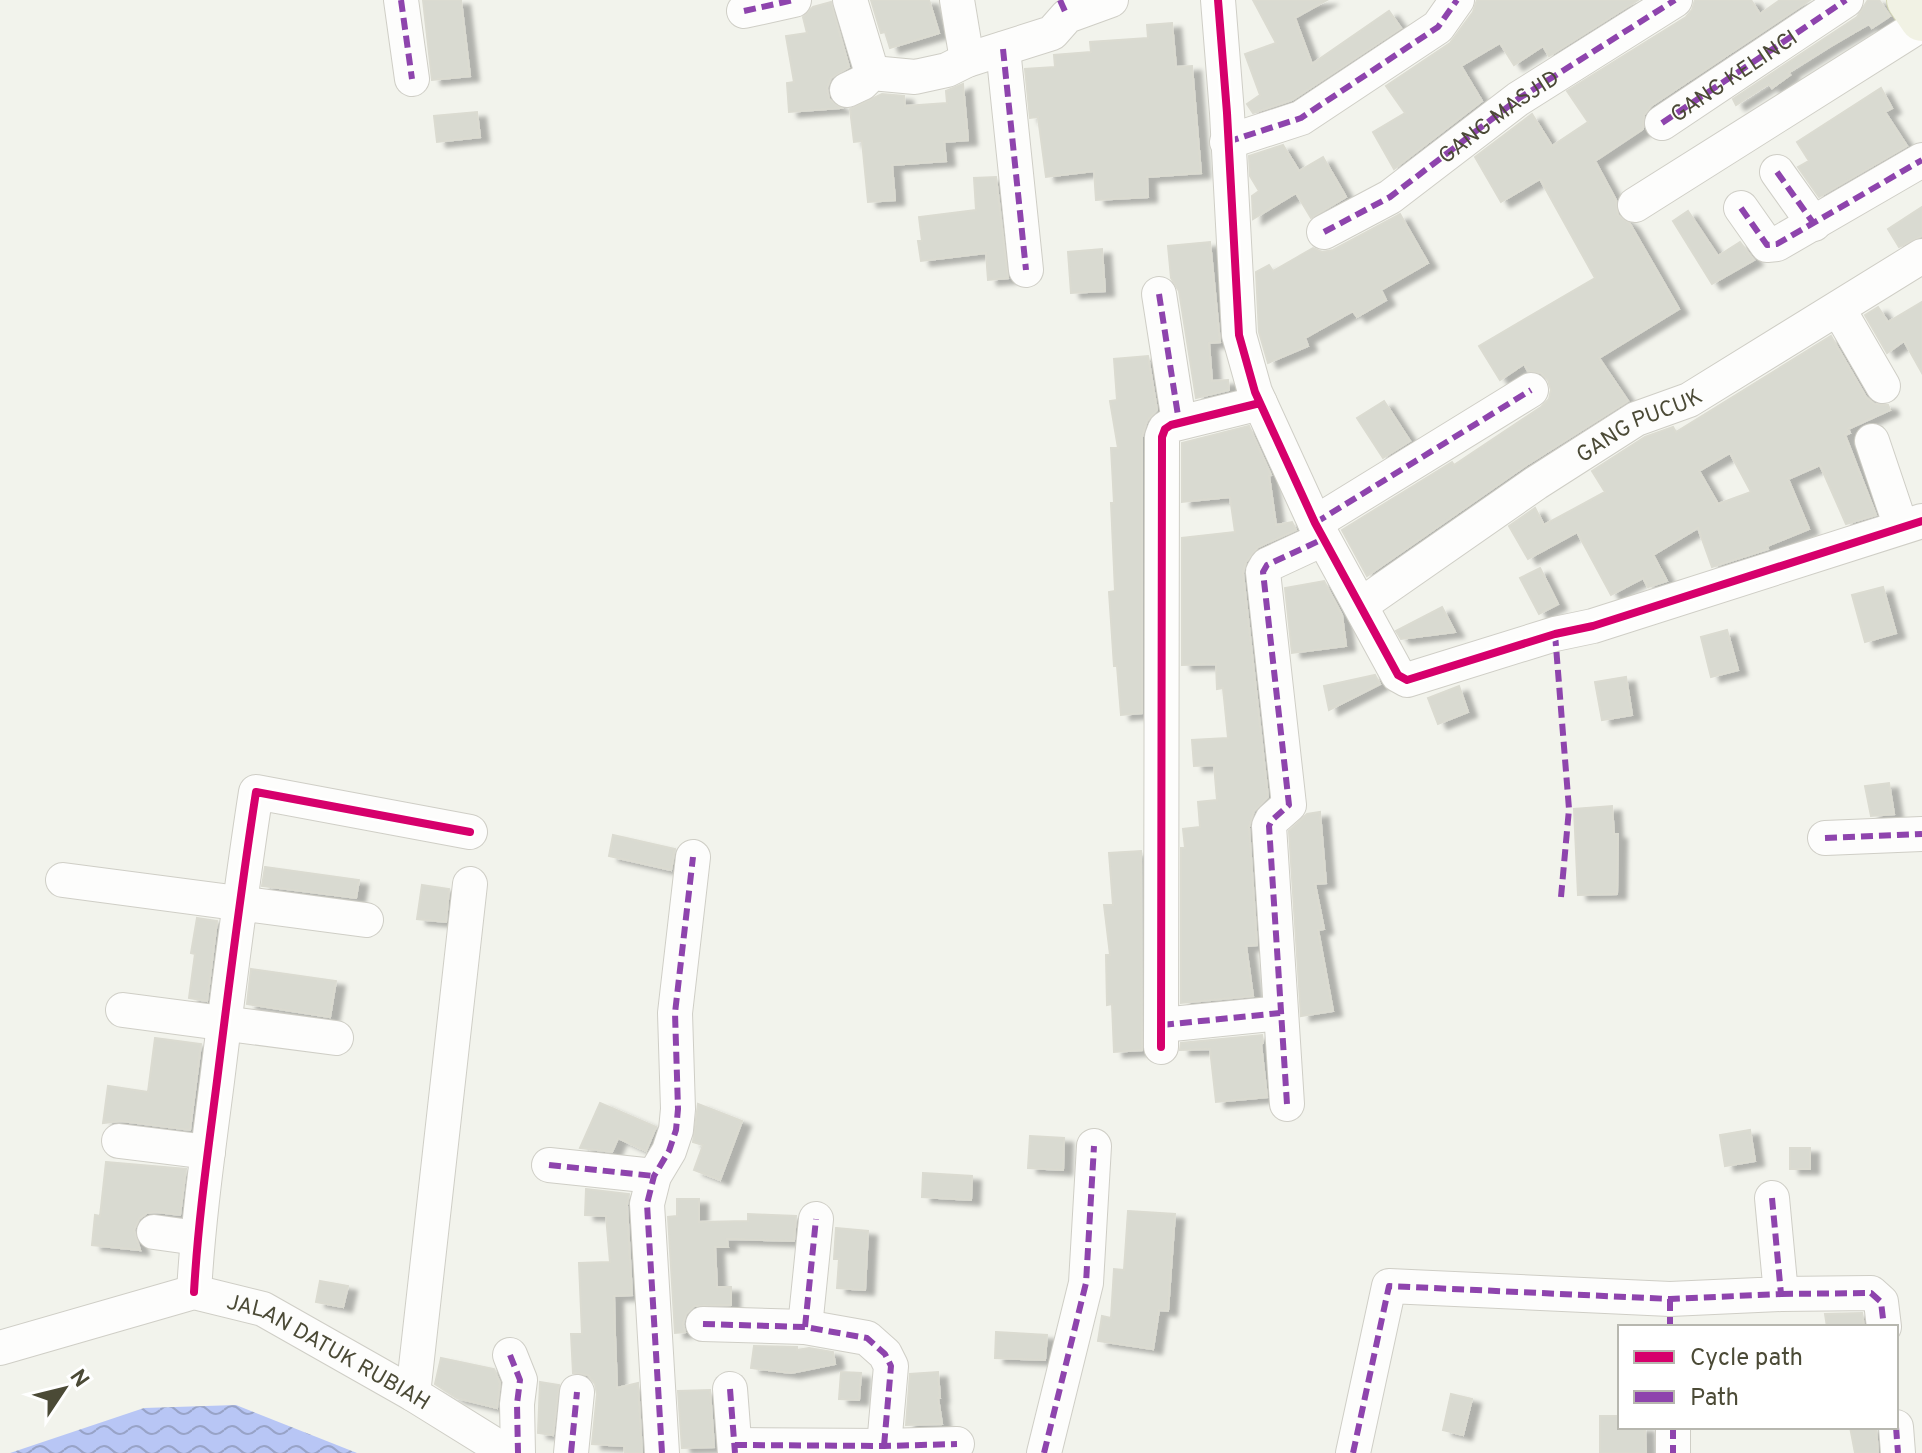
<svg xmlns="http://www.w3.org/2000/svg" width="1922" height="1453" font-family="Overpass,sans-serif">
<style>
.water{fill:url(#water-waves)}
.building{fill:#d9dad1;stroke:#dbdbd1;stroke-width:2;fill-rule:evenodd;filter:url(#shadow)}
.lines{fill:none;stroke-linecap:round;stroke-linejoin:round}
.minor-casing{stroke:#cfcec6;stroke-width:36}
.major-casing{stroke:#d5d8b7;stroke-width:46}
.minor{stroke:#fdfdfc;stroke-width:34}
.major{stroke:#f1f2e4;stroke-width:44}
.quiet{stroke:#8e44ad;stroke-width:6;stroke-dasharray:12 6;stroke-linecap:butt}
.cycleway-casing{stroke:#fff;stroke-width:13}
.cycleway{stroke:#d6006c;stroke-width:8}
.labels{text-anchor:middle;stroke-width:6;stroke-linejoin:round;paint-order:stroke}
.street-label{font-size:22px;fill:#4b4a36;stroke:#fff}
</style>
<defs>
<pattern id="water-waves" width="16" height="10" patternUnits="userSpaceOnUse" patternTransform="scale(2)"><rect width="16" height="10" fill="#b8c6f5"/><path d="M0 5q4-4 8 0t8 0" fill="none" stroke="#98a3c7"/></pattern>
<filter id="shadow"><feDropShadow dx="9" dy="5" stdDeviation="2" flood-color="#0004"/></filter>
</defs>
<rect width="100%" height="100%" fill="#f2f3ec"/>
<path class="water" d="M236 1405 357 1453H10L144 1408Z"/>
<path class="building" d="M423 0H461L470 76 432 80Z
M871 0H929L939 33 890 48 885 32 881 33Z
M1253 0H1327L1295 18 1312 64 1389 11 1401 28 1292 100 1253 113 1247 104 1260 95 1245 54 1276 43Z
M1477 0H1638L1549 56 1543 46 1514 65 1500 43 1461 66 1482 101 1394 169 1373 132 1405 113 1386 86 1450 43 1473 12Z
M1695 0H1751L1760 14 1780 0H1810L1651 106 1644 115 1643 129 1595 161 1616 200 1618 215 1630 224 1679 309 1599 358 1628 401 1525 466 1367 576 1342 530 1452 462 1454 465 1541 407 1549 399 1551 390 1548 380 1541 373 1528 371 1524 364 1500 380 1479 346 1595 278 1540 179 1501 202 1475 157 1532 114 1552 146 1588 122 1567 91 1686 17 1692 10Z
M1868 0H1879L1890 16 1872 28 1869 24 1831 46 1788 73 1790 75 1772 88 1769 84 1736 105 1733 99 1857 17Z
M831 2 849 67 831 78 827 88 829 99 841 108 789 112 787 83 794 82 786 36 807 33 803 17 813 7Z
M1172 23 1176 67 1192 66 1201 173 1147 177 1148 197 1096 200 1094 171 1046 177 1038 117 1030 118 1025 69 1055 67 1054 55 1091 52 1090 42 1148 38 1147 25Z
M963 84 968 140 944 142 946 161 892 165 895 200 868 202 862 141 854 142 850 109 882 94 904 96 905 106 947 103 946 91Z
M1881 88 1892 108 1885 112 1907 146 1819 197 1798 167 1809 161 1797 142Z
M477 112 480 137 437 142 434 116Z
M1283 145 1299 171 1323 157 1346 197 1311 218 1296 193 1253 219 1252 196 1259 191 1250 176 1249 156Z
M996 177 1008 278 988 280 986 253 921 261 918 241H922L919 217 976 210 974 178Z
M1922 207V236L1899 247 1888 229Z
M1688 211 1718 256 1740 242 1754 260 1712 284 1673 221Z
M1400 214 1428 263 1381 290 1386 300 1357 317 1353 311 1305 338 1308 346 1268 363 1259 332 1256 272 1269 265 1273 271 1313 248 1322 252 1333 250Z
M1210 242 1220 342 1209 343 1212 381 1228 380 1229 390 1196 398 1179 291 1171 278 1168 246Z
M1102 249 1105 291 1071 293 1068 252Z
M1922 302V373L1904 341 1887 353 1865 315 1878 307 1888 322Z
M1831 336 1866 397 1874 404 1888 405 1890 410 1848 429 1850 433 1845 435 1876 515 1846 524 1820 465 1788 479 1809 529 1767 546 1768 549 1712 567 1698 528 1653 555 1667 581 1648 587 1643 578 1611 595 1577 532 1528 559 1509 526 1535 508 1544 525 1605 492 1592 471 1645 437 1673 427 1676 432ZM1730 453 1751 492 1718 504 1699 471Z
M1148 356 1157 410 1147 421 1142 437V713L1121 715 1117 666H1114L1109 592 1115 591 1111 503H1114L1111 448H1118L1110 401 1117 400 1114 359Z
M1384 401 1410 441 1383 458 1357 418Z
M1249 426 1271 475 1269 476 1276 525 1292 522 1296 530 1258 547 1246 562 1243 573 1268 797 1254 811 1249 827 1257 945 1246 946 1253 996 1181 1003V848H1185L1183 829 1200 827 1198 802 1217 800 1214 765 1194 766 1192 740 1228 738 1223 688 1217 689 1216 664 1182 665V538L1235 532 1230 497 1182 502V443Z
M1540 568 1558 604 1539 614 1520 578Z
M1324 581 1342 615 1346 646 1292 653 1285 588Z
M1883 587 1896 633 1865 642 1852 595Z
M1442 607 1455 632 1401 639 1396 631Z
M1727 630 1738 670 1711 677 1701 637Z
M1375 675 1380 684 1329 710 1324 686Z
M1626 677 1632 715 1602 720 1595 682Z
M1459 686 1468 712 1438 724 1428 698Z
M1889 783 1894 814 1871 816 1865 786Z
M1612 806 1614 834H1618L1617 894 1578 895 1574 809Z
M1320 812 1326 883 1315 884 1324 929 1318 930 1333 1011 1301 1016 1289 831 1307 814Z
M613 835 675 849 671 870 609 856Z
M1141 851 1142 1050 1114 1052 1112 1004 1107 1005 1106 955H1110L1104 905H1113L1109 853Z
M265 867 359 880 356 898 262 886Z
M422 885 449 889 446 922 417 919Z
M197 918 217 921 207 1001 189 998 195 954 191 953Z
M251 969 336 981 330 1017 247 1004Z
M1262 1035 1263 1043 1261 1044 1267 1097 1216 1102 1210 1049 1180 1050 1181 1043Z
M155 1038 201 1044 190 1130 121 1121 103 1123 108 1086 148 1092Z
M600 1103 656 1127 646 1151 618 1138 612 1152 580 1148Z
M698 1104 742 1121 720 1180 694 1170 703 1145 693 1142Z
M1750 1130 1755 1161 1725 1166 1720 1135Z
M1030 1136 1064 1138 1063 1170 1028 1168Z
M1790 1148H1810V1169H1790Z
M106 1162 186 1169 180 1215 156 1212 147 1213 139 1219 134 1230 140 1250 92 1245 95 1215 100 1216Z
M923 1173 972 1176 971 1200 922 1197Z
M586 1189 629 1194 627 1205 632 1295 614 1296 615 1336 617 1388 638 1383 642 1453H625L624 1446 592 1444 597 1394 595 1384 588 1375 573 1373 571 1334H582L579 1263 610 1262 606 1216 585 1215Z
M677 1199H699V1222L748 1221V1214L796 1216 794 1241 727 1239 728 1247H715L717 1287H731V1305L694 1306 686 1314 683 1324 685 1332 675 1333 668 1217 677 1216Z
M1128 1211 1175 1214 1168 1311 1159 1310 1153 1349 1098 1341 1102 1316 1111 1318 1114 1269 1124 1270Z
M836 1228 868 1231 865 1290 837 1288 839 1259H834Z
M320 1281 348 1286 343 1307 316 1302Z
M1862 1313 1864 1327H1827L1825 1314Z
M996 1332 1047 1335 1045 1360 995 1358Z
M754 1346 797 1347V1350L809 1348 833 1352 835 1364 791 1373 751 1368Z
M441 1358 494 1369 500 1383 497 1408 457 1398 435 1384Z
M841 1372 861 1373 859 1400 839 1399Z
M938 1372 940 1398H938L942 1424 906 1425 910 1374Z
M540 1382 559 1385 553 1435 538 1433Z
M710 1390 714 1447 682 1448 678 1391Z
M1451 1394 1472 1399 1463 1435 1443 1430Z
M1600 1416H1620V1427H1645L1646 1453H1600Z
M1850 1427H1876L1878 1453H1855Z"/>
<g class="lines">
<defs>
<g id="minor">
<path d="M401 0 412 79"/>
<path d="M850 0 872 73"/>
<path d="M957 0 967 60"/>
<path d="M1218 0 1227 113 1239 335 1255 392 1315 523 1398 675 1407 680 1555 634 1593 626 1922 521"/>
<path d="M744 11 794 0"/>
<path d="M1003 49 1026 270"/>
<path d="M847 90 862 83 872 73 915 77 947 70 967 60 1052 33 1067 16 1111 0"/>
<path d="M1662 123 1846 0"/>
<path d="M1227 142 1301 118 1438 27 1457 0"/>
<path d="M1777 172 1814 224"/>
<path d="M1635 205 1922 24"/>
<path d="M1741 208 1767 245 1777 244 1922 160"/>
<path d="M1324 232 1390 197 1518 99 1675 0"/>
<path d="M1159 294 1179 422"/>
<path d="M1839 310 1883 386"/>
<path d="M1872 441 1901 527"/>
<path d="M1315 523 1531 390"/>
<path id="s1" d="M1361 605 1536 483 1636 419 1689 400 1922 256"/>
<path d="M1825 838 1922 834"/>
<path d="M63 880 366 920"/>
<path d="M123 1010 336 1038"/>
<path d="M1162 1025 1280 1013"/>
<path d="M1161 1047 1162 437 1165 429 1171 425 1260 403"/>
<path d="M1287 1104 1269 826 1272 820 1289 805 1263 572 1267 565 1323 539"/>
<path d="M119 1141 208 1152"/>
<path d="M549 1165 654 1176"/>
<path d="M154 1232 197 1238"/>
<path d="M194 1292C198 1221 208 1151 217 1081 229 984 241 888 256 792L470 832"/>
<path d="M1781 1294 1871 1293 1881 1302 1884 1327"/>
<path d="M703 1324 805 1327 867 1338 885 1354 891 1366 884 1446"/>
<path d="M805 1327 816 1219"/>
<path id="s2" d="M0 1348 194 1292 263 1309 413 1394 508 1453"/>
<path d="M510 1355 520 1380 517 1404 518 1453"/>
<path d="M730 1389 735 1453"/>
<path d="M413 1394 470 884"/>
<path d="M1673 1427V1453"/>
<path d="M1896 1427 1898 1453"/>
<path d="M735 1445 884 1446 957 1444"/>
<path d="M571 1453 577 1392"/>
<path d="M662 1453 647 1204 654 1176 669 1151 676 1130 678 1109 675 1013 693 857"/>
<path d="M1044 1453 1086 1283 1094 1146"/>
<path d="M1353 1453 1389 1286 1670 1299 1781 1294 1772 1198"/>
</g>
<path id="major" d="M1909 0 1922 19"/>
</defs>
<use href="#minor" class="minor-casing"/>
<use href="#major" class="major-casing"/>
<use href="#minor" class="minor"/>
<use href="#major" class="major"/>
<g class="quiet">
<path d="M401 0 412 79"/>
<path d="M1060 0 1067 16"/>
<path d="M744 11 794 0"/>
<path d="M1003 49 1026 270"/>
<path id="s3" d="M1662 123 1846 0"/>
<path d="M1227 142 1301 118 1438 27 1457 0"/>
<path d="M1777 172 1814 224"/>
<path d="M1741 208 1767 245 1777 244 1922 160"/>
<path id="s4" d="M1324 232 1390 197 1518 99 1675 0"/>
<path d="M1159 294 1179 422"/>
<path d="M1315 523 1531 390"/>
<path d="M1555 634 1569 809 1561 897"/>
<path d="M1825 838 1922 834"/>
<path d="M1162 1025 1280 1013"/>
<path d="M1287 1104 1269 826 1272 820 1289 805 1263 572 1267 565 1323 539"/>
<path d="M549 1165 654 1176"/>
<path d="M1781 1294 1871 1293 1881 1302 1884 1327"/>
<path d="M1670 1299V1327"/>
<path d="M703 1324 805 1327 867 1338 885 1354 891 1366 884 1446"/>
<path d="M805 1327 816 1219"/>
<path d="M510 1355 520 1380 517 1404 518 1453"/>
<path d="M730 1389 735 1453"/>
<path d="M1673 1427V1453"/>
<path d="M1896 1427 1898 1453"/>
<path d="M735 1445 884 1446 957 1444"/>
<path d="M571 1453 577 1392"/>
<path d="M662 1453 647 1204 654 1176 669 1151 676 1130 678 1109 675 1013 693 857"/>
<path d="M1044 1453 1086 1283 1094 1146"/>
<path d="M1353 1453 1389 1286 1670 1299 1781 1294 1772 1198"/>
</g>
<defs>
<path id="cycleway" d="M1218 0 1227 113 1239 335 1255 392 1315 523 1398 675 1407 680 1555 634 1593 626 1922 521
M1161 1047 1162 437 1165 429 1171 425 1260 403
M194 1292C198 1221 208 1151 217 1081 229 984 241 888 256 792L470 832"/>
</defs>
<use href="#cycleway" class="cycleway-casing"/>
<use href="#cycleway" class="cycleway"/>
</g>
<g class="labels">
<g class="street-label">
<text dy="8" stroke="none"><textPath href="#s3" startOffset="86">GANG KELINCI</textPath></text>
<text dy="8" stroke="none"><textPath href="#s4" startOffset="210">GANG MASJID</textPath></text>
<text dy="8" stroke="none"><textPath href="#s1" startOffset="332">GANG PUCUK</textPath></text>
<text dy="8" stroke="none"><textPath href="#s2" startOffset="350">JALAN DATUK RUBIAH</textPath></text>
</g>
</g>
<rect x="1618" y="1325" width="280" height="104" fill="#ffffff" stroke="#b7b7af" stroke-width="2"/>
<rect x="1634" y="1351" width="40" height="12" fill="#d6006c" stroke="#b7b7af" stroke-width="2"/>
<text x="1690" y="1365" font-size="24" fill="#4b4a36">Cycle path</text>
<rect x="1634" y="1391" width="40" height="12" fill="#8e44ad" stroke="#b7b7af" stroke-width="2"/>
<text x="1690" y="1405" font-size="24" fill="#4b4a36">Path</text>
<g transform="translate(64 1389) rotate(55)" stroke="#ffffff" stroke-width="6" paint-order="stroke">
<path d="M0-6L14 30L0 20L-14 30Z" fill="#4b4a36"/>
<text y="-12" font-size="22" font-weight="bold" text-anchor="middle" fill="#4b4a36">N</text>
</g>
</svg>
